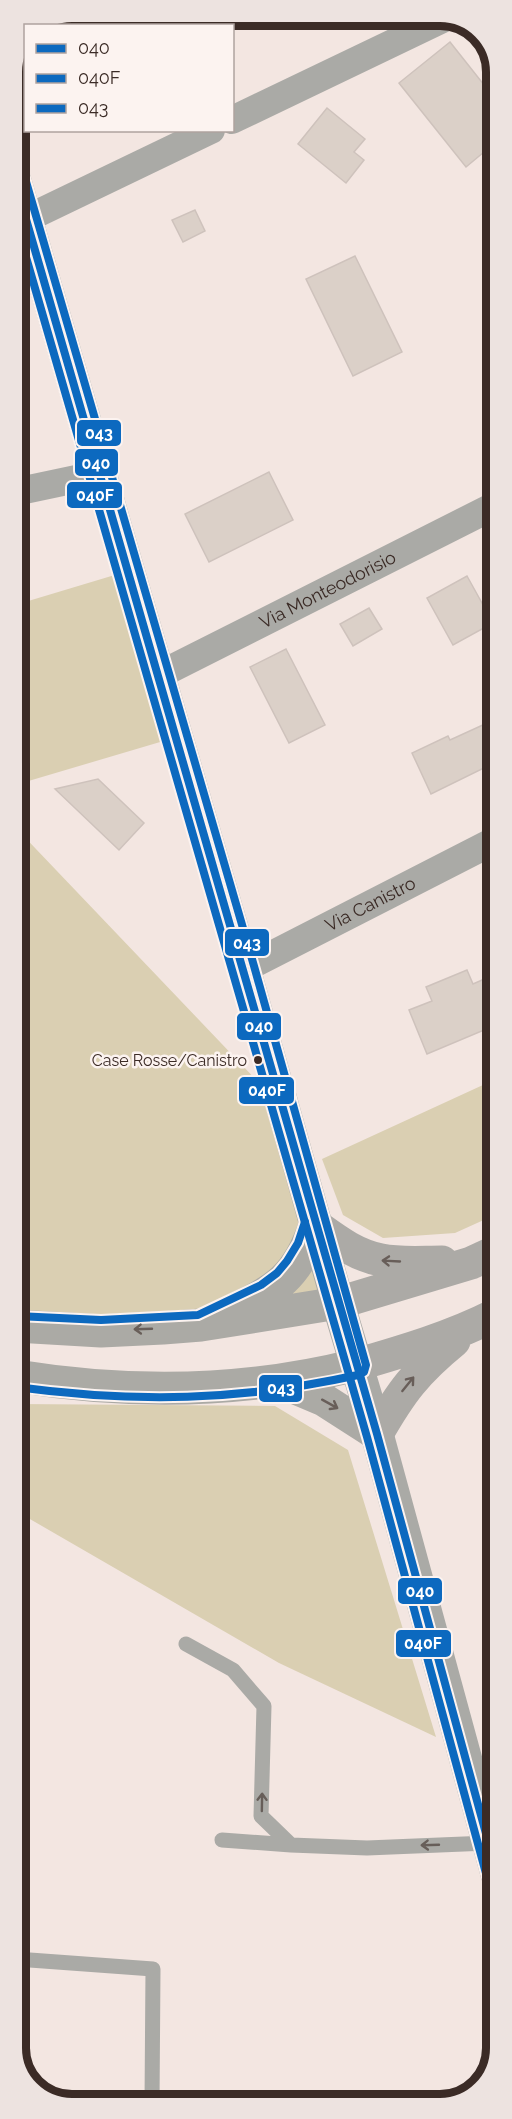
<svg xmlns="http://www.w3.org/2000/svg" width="512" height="2119" font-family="Raleway,sans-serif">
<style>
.green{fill:#dacfb2}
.building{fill:#dbd0c8;stroke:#cec2bc;stroke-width:1.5}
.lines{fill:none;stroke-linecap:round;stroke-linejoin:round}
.service{stroke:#aaaaa6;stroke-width:15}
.minor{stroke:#aaaaa6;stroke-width:28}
.tertiary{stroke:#aaaaa6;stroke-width:33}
.secondary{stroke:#abaaa5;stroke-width:33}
.trunk{stroke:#acaaa6;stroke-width:33}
.bus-1-casing{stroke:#fcf3f0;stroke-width:12}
.bus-2-casing{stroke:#fcf3f0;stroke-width:12}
.bus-3-casing{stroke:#fcf3f0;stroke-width:12}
.bus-1{stroke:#0c69bf;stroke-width:8}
.bus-2{stroke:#0c69bf;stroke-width:8}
.bus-3{stroke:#0c69bf;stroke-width:8}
.oneway{stroke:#685e59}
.oneway2{stroke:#675e59}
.bus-dot{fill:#3b2b26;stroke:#fcf3f0;stroke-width:2}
.labels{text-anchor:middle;stroke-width:5;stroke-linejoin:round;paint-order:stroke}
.bus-label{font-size:16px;fill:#3b2b26;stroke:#fcf3f0;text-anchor:end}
.street-label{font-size:18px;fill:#3b2b26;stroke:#fcf3f0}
.rim{fill:none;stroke:#3b2b26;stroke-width:8}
.line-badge{stroke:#fcf3f0;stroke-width:2}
.badge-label{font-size:16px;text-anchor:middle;font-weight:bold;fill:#fff}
</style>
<rect width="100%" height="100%" fill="#f3e6e1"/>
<path class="green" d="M128 571 177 737 15 785V605Z
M15 827 283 1108 338 1303 16 1326Z
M496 1079 497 1214 455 1233 383 1238 343 1215 322 1159Z
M16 1404 275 1406 348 1450 436 1737 279 1663 16 1511Z"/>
<path class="building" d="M450 42 496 100V142L466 167 399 83Z
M327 108 365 139 354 152 364 160 346 183 298 144Z
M195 210 205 231 183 242 172 220Z
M355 256 402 352 353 376 306 279Z
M269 472 293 520 209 562 185 514Z
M467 576 493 623 453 645 427 598Z
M369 608 382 629 353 646 340 624Z
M286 649 325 725 289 743 250 667Z
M496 719V762L431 794 412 753 448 736 450 740Z
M98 779 144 823 119 850 55 789Z
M467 970 473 984 496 974V1025L427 1054 409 1010 432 1001 426 987Z"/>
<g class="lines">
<path class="service" d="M186 1644 233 1670 264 1706 261 1816 291 1845 367 1848 488 1843
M222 1840 291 1845
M16 1959 153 1969 152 2103"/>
<g class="minor">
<path d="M232 120 449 16"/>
<path d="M26 219 211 130"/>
<path d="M15 492 100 474"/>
<path id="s1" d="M159 675 496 505"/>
<path id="s2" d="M244 969 496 840"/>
</g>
<path class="tertiary" d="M15 181 244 969 338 1303 377 1434 497 1874"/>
<path class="secondary" d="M230 1312C277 1289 298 1277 315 1225
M16 1326 101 1331 163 1328 201 1325 338 1303
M16 1376C128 1394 245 1393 356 1365
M279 1381 324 1400 377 1434"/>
<path class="trunk" d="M315 1225C336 1240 355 1255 381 1260 400 1264 422 1262 442 1262
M338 1303 471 1263 497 1251
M356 1365C404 1351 452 1337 497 1314
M377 1434C401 1392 416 1372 454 1341"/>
<defs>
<path id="bus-1" d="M15 181 377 1434 497 1874"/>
<path id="bus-2" d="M15 219 367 1437 487 1877"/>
<path id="bus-3" d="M17 1316 101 1320 198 1315 261 1285 277 1273 287 1261 298 1243 305 1222
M16 1387C135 1403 240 1401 358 1375L364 1372 366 1365 254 966 25 178"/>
</defs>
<use href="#bus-1" class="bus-1-casing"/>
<use href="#bus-2" class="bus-2-casing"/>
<use href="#bus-3" class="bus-3-casing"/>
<use href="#bus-1" class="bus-1"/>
<use href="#bus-2" class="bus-2"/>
<use href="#bus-3" class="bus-3"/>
</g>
<defs><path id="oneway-shaft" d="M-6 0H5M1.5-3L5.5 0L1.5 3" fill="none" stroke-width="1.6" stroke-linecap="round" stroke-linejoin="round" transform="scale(1.5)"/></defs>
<g class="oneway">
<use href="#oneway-shaft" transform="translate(391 1261) rotate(-177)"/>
<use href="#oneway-shaft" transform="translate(143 1329) rotate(178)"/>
<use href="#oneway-shaft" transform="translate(408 1384) rotate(-51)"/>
<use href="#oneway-shaft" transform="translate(330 1404) rotate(29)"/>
</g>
<g class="oneway2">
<use href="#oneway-shaft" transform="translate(262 1802) rotate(-89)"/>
<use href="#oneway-shaft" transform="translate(430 1845) rotate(178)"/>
</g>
<circle class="bus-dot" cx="258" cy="1060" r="5"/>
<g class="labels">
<g class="bus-label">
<text x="247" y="1066">Case Rosse/Canistro</text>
</g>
<g class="street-label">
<text dy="6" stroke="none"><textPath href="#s1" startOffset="189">Via Monteodorisio</textPath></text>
<text dy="6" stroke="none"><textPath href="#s2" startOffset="142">Via Canistro</textPath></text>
</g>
</g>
<path d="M0 0H512V2119H0ZM72 26H440A46 46 0 0 1 486 72V2048A46 46 0 0 1 440 2094H72A46 46 0 0 1 26 2048V72A46 46 0 0 1 72 26Z" fill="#ede3e0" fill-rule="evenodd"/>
<path class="rim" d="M72 26H440A46 46 0 0 1 486 72V2048A46 46 0 0 1 440 2094H72A46 46 0 0 1 26 2048V72A46 46 0 0 1 72 26Z"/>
<g class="line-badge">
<rect x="76" y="419" width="46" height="28" rx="6" fill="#0c69bf"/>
<rect x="74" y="448" width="45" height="29" rx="6" fill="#0c69bf"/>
<rect x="66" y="481" width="57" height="28" rx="6" fill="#0c69bf"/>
<rect x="224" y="928" width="46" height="29" rx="6" fill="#0c69bf"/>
<rect x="236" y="1012" width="46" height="29" rx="6" fill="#0c69bf"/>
<rect x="238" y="1076" width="57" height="29" rx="6" fill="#0c69bf"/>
<rect x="258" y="1374" width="45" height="29" rx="6" fill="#0c69bf"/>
<rect x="397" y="1577" width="46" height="28" rx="6" fill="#0c69bf"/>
<rect x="395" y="1629" width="57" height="29" rx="6" fill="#0c69bf"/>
</g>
<g class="badge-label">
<text x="99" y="439">043</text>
<text x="96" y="469">040</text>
<text x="95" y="501">040F</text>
<text x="247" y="949">043</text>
<text x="259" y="1032">040</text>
<text x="267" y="1096">040F</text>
<text x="281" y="1394">043</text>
<text x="420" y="1597">040</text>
<text x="423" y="1649">040F</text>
</g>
<rect x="24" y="24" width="210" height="108" fill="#fcf3f0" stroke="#afa39f" stroke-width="1.5"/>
<rect x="36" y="44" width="30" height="9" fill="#0c69bf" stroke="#afa39f" stroke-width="1.5"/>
<text x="78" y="54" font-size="18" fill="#3b2b26">040</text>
<rect x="36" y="74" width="30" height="9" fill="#0c69bf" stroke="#afa39f" stroke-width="1.5"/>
<text x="78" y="84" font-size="18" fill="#3b2b26">040F</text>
<rect x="36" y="104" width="30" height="9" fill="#0c69bf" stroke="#afa39f" stroke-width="1.5"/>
<text x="78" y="114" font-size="18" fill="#3b2b26">043</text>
</svg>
